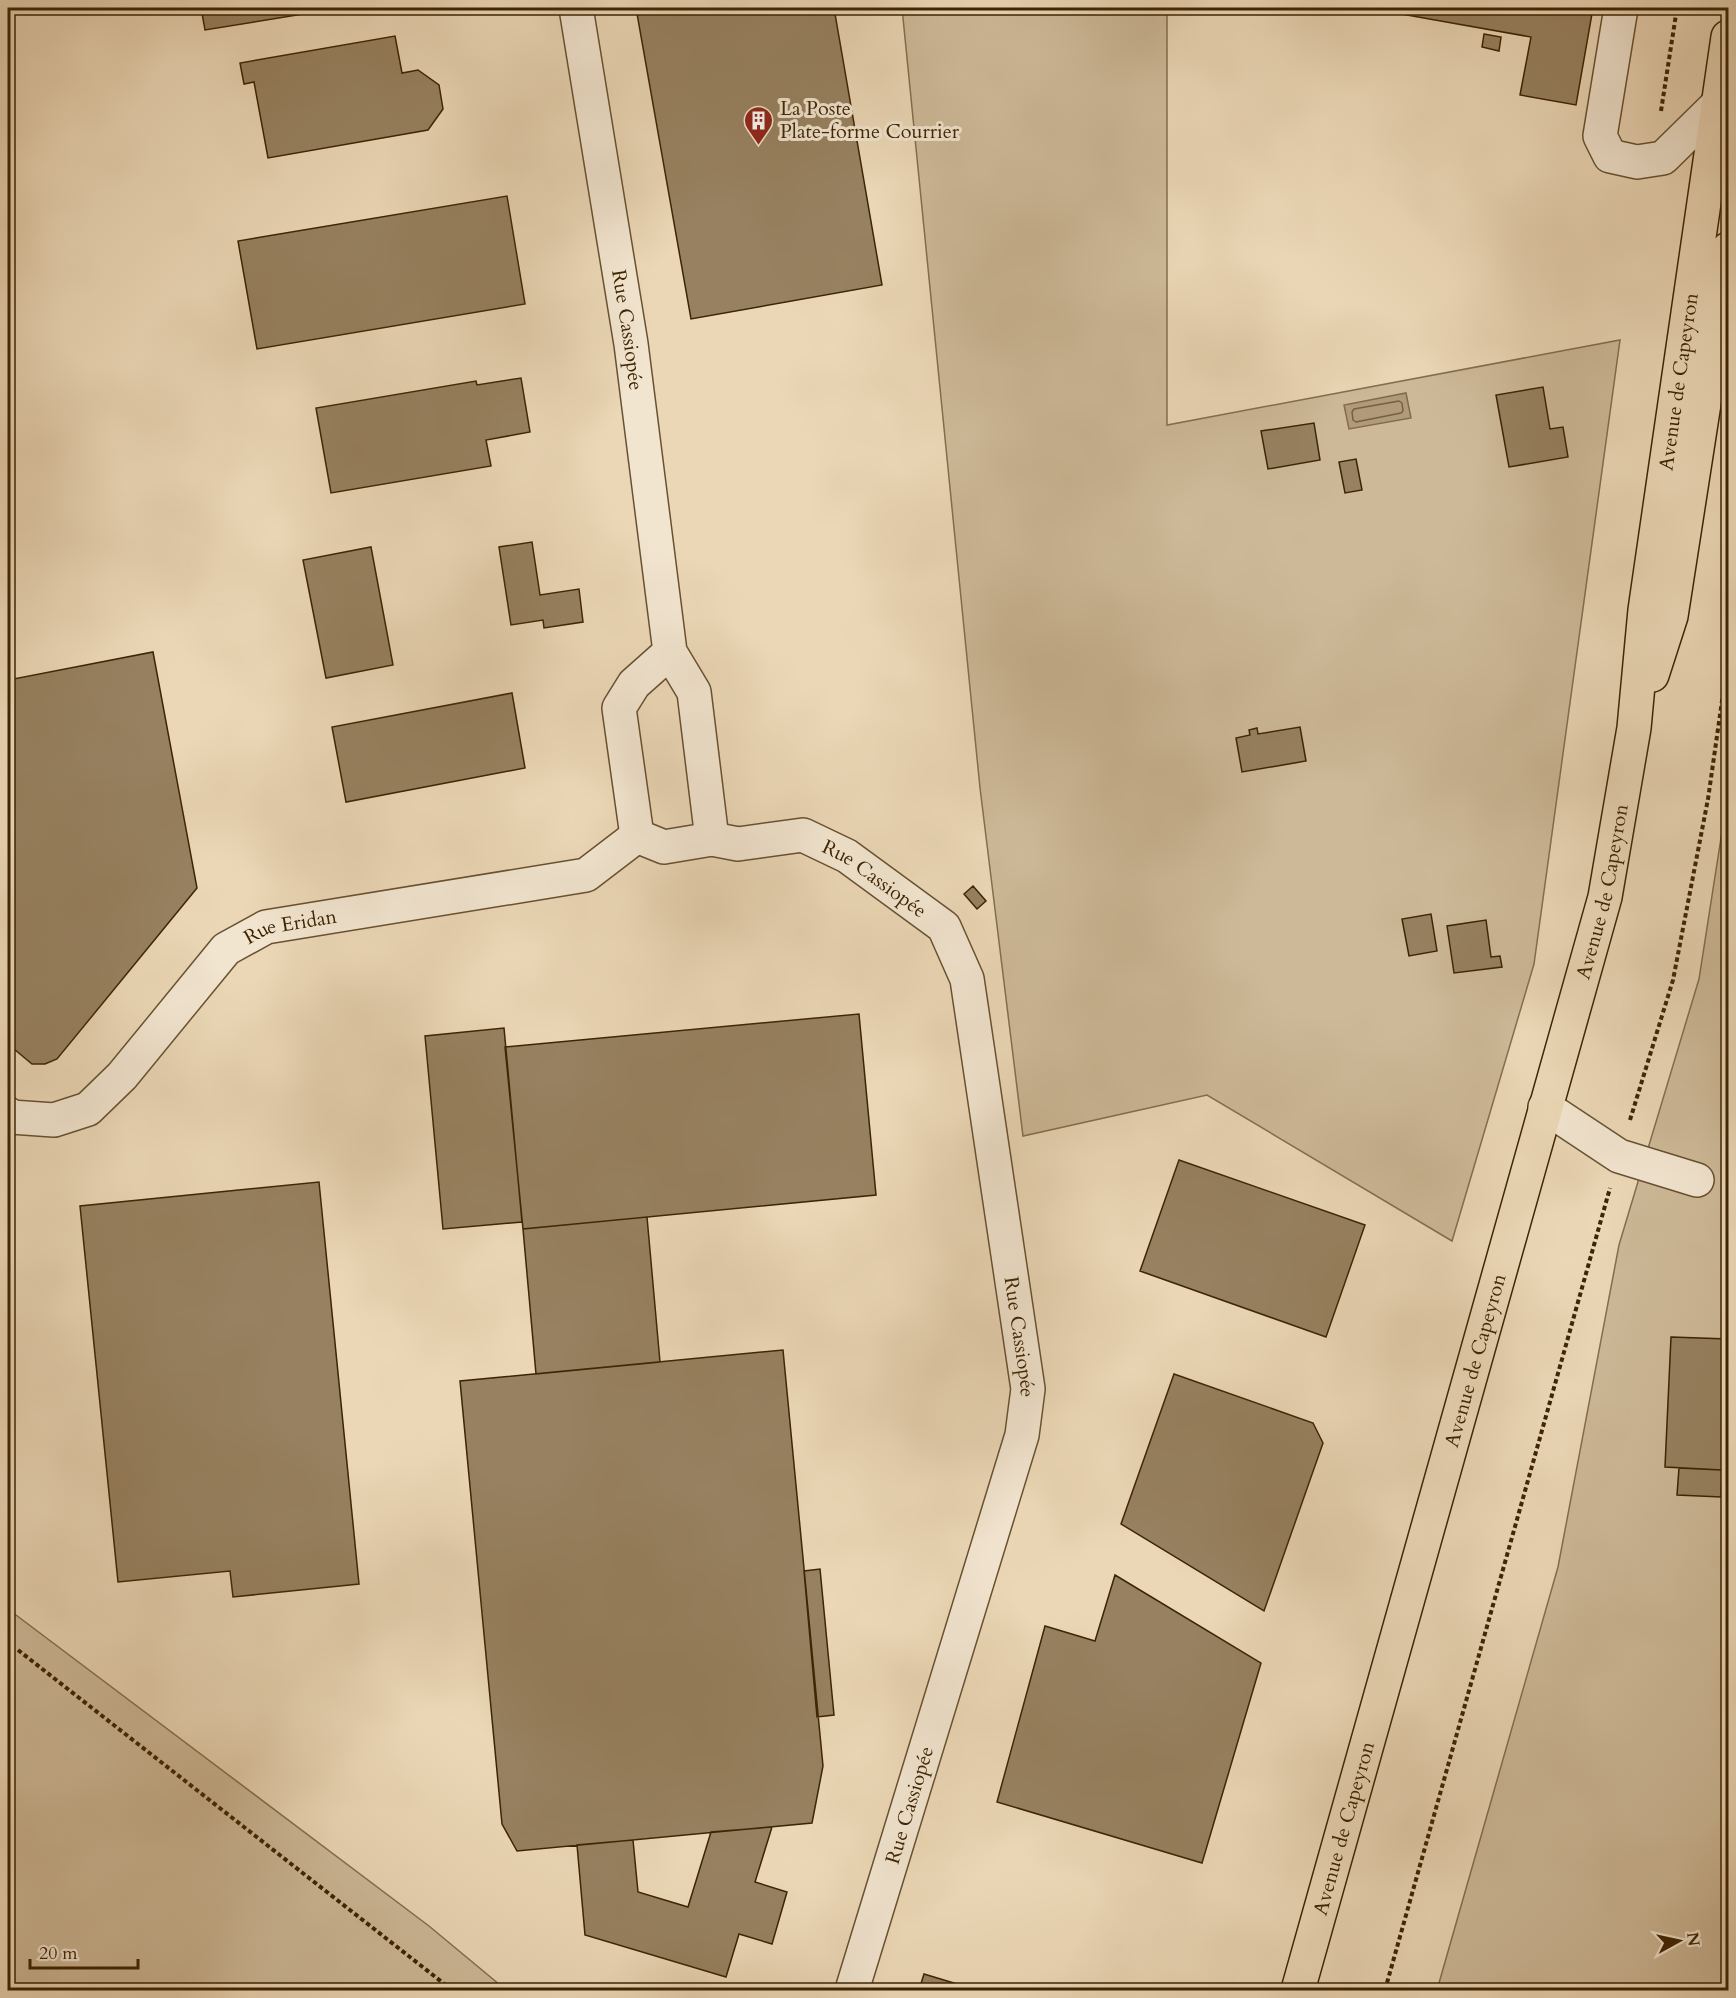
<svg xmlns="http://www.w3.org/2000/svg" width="1736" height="1998" font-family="Cardo,serif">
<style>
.green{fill:#cdb998;stroke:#856e4e;stroke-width:1.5}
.water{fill:#b09a79;stroke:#826b4a;stroke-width:1.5}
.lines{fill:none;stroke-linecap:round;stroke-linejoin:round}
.shore{stroke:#765f3e;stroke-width:1.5}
.building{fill:#978160;stroke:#3d2403;stroke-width:1.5}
.minor-casing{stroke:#685130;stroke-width:36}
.major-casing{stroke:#3d2403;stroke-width:36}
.path{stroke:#3d2403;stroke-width:4;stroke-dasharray:4.5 3;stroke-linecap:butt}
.minor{stroke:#f2e5d0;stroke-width:33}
.major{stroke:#ebd7b6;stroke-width:33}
.labels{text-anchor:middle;stroke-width:6;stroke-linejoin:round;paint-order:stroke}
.poi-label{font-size:20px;fill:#3d2403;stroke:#f2e5d0;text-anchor:start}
.street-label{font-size:20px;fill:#3d2403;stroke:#f2e5d0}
</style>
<rect width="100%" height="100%" fill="#ebd7b6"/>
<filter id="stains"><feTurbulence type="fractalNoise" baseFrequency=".00333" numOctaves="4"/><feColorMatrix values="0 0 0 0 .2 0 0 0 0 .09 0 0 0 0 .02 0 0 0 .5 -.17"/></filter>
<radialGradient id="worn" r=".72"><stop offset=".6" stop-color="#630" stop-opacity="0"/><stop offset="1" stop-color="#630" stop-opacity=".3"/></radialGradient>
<path class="green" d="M902 8H1167V425L1620 340 1534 964 1452 1241 1207 1095 1023 1136 980 788Z
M1728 793V1990H1437L1558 1567 1619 1245 1699 979Z
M8 1609 429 1926 506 1990H8Z"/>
<path class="water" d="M1406 393 1411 418 1349 429 1344 405Z"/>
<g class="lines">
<path class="shore" d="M1399 401 1402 403 1403 411 1401 413 1356 422 1353 420 1352 412 1354 409Z"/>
</g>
<path class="building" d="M201 8H340L205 30Z
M636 8H834L882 285 691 319Z
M1385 8H1593L1576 105 1520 95 1531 37 1384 11Z
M1484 34 1501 37 1499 51 1482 47Z
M395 36 402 73 418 70 439 85 443 109 428 130 268 158 254 82 244 84 240 63Z
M507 196 525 304 257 349 238 241Z
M521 378 530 432 486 440 491 466 331 493 316 408 476 381 477 385Z
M1543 387 1550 429 1563 427 1568 457 1509 467 1496 395Z
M1314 423 1320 460 1268 469 1261 431Z
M1356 459 1362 490 1345 493 1339 462Z
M532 542 540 595 579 589 583 622 544 628 543 620 511 625 499 547Z
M371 547 393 665 326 678 303 560Z
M153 652 197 888 57 1059 45 1064H32L8 1044V680Z
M512 693 525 768 346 802 332 727Z
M1300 727 1306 761 1242 772 1236 738 1250 735 1249 730 1257 728 1258 734Z
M973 886 986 901 977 909 964 894Z
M1431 914 1437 951 1409 956 1402 919Z
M1486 920 1491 957 1500 956 1502 967 1454 973 1447 926Z
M859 1014 876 1195 523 1229 505 1047Z
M504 1028 522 1222 443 1229 425 1036Z
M1179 1160 1365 1225 1326 1337 1140 1271Z
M319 1182 359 1584 233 1597 230 1571 118 1582 80 1206Z
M647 1217 660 1362 536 1374 523 1229Z
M1671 1337 1728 1339 1722 1470 1665 1467Z
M783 1350 823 1766 812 1823 517 1851 502 1824 460 1381Z
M1174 1374 1313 1423 1323 1443 1264 1611 1121 1524Z
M1679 1468 1722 1470 1721 1497 1677 1495Z
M820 1569 834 1715 817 1717 804 1571Z
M1115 1575 1261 1663 1202 1863 997 1802 1045 1626 1095 1641Z
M772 1827 755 1882 787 1892 772 1944 739 1934 726 1977 585 1935 577 1845 633 1840 638 1892 688 1907 711 1832Z
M924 1974 977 1990H919Z"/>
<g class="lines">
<defs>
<g id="minor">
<path id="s1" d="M576 8 631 344 670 652 694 692 712 839 664 847 637 836 619 708 634 684 670 652"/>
<path d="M1621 8 1600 136 1610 156 1637 162 1663 158 1719 103"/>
<path id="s2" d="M712 839 738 844 803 835 847 856 944 927 967 979 1028 1389 1022 1435 852 1990"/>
<path d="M1545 1107 1619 1156 1697 1180"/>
<path id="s3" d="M8 1114 11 1117 54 1120 88 1109 122 1076 226 949 266 927 586 875 637 836"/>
</g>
<g id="major">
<path d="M1652 675 1671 616 1728 249"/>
<path id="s4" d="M1298 1990 1605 897 1634 728 1645 610 1728 37"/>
</g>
</defs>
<use href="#minor" class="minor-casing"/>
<use href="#major" class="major-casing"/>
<path class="path" d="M1661 111 1677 8
M1630 1120 1673 980 1708 799 1728 659
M18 1650 452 1990
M1385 1990 1610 1188"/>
<use href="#minor" class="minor"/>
<use href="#major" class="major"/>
</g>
<defs>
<symbol id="building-pin" viewBox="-11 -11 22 30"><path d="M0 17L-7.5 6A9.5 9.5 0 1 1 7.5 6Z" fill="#8f2418" stroke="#f2e5d0"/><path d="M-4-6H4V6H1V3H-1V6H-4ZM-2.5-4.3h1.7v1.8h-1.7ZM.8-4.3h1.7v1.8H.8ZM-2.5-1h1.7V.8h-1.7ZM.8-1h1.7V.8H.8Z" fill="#fff"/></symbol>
</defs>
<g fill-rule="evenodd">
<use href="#building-pin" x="742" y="104" width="33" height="45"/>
</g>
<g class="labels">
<g class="poi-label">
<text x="780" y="115">La Poste<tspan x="780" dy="23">Plate-forme Courrier</tspan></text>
</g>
<g class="street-label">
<text dy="7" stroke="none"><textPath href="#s1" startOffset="326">Rue Cassiopée</textPath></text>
<text dy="7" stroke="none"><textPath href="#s4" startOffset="1656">Avenue de Capeyron</textPath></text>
<text dy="7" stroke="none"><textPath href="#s2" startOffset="176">Rue Cassiopée</textPath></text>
<text dy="7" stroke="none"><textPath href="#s4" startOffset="1140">Avenue de Capeyron</textPath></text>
<text dy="7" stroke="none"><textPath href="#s3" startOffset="364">Rue Eridan</textPath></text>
<text dy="7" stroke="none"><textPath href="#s2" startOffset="680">Rue Cassiopée</textPath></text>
<text dy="7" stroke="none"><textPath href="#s4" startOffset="654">Avenue de Capeyron</textPath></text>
<text transform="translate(909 1805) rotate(-73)" y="7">Rue Cassiopée</text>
<text dy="7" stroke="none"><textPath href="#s4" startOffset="168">Avenue de Capeyron</textPath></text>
</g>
</g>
<rect width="1736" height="1998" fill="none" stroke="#ebd7b6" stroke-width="30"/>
<rect x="9" y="9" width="1718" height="1980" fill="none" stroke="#3d2403" stroke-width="3"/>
<rect x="15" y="15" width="1706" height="1968" fill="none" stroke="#3d2403" stroke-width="1.5"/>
<g transform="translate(1679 1941) rotate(82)" stroke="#f2e5d0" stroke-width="4.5" paint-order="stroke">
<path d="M0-4.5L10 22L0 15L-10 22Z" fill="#3d2403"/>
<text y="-9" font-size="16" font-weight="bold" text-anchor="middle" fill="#3d2403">N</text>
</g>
<path d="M30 1959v9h108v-9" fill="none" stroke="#3d2403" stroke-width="3"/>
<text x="39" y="1959" font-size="18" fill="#3d2403" stroke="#f2e5d0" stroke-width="4.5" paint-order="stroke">20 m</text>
<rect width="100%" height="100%" filter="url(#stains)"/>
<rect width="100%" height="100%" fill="url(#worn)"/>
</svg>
